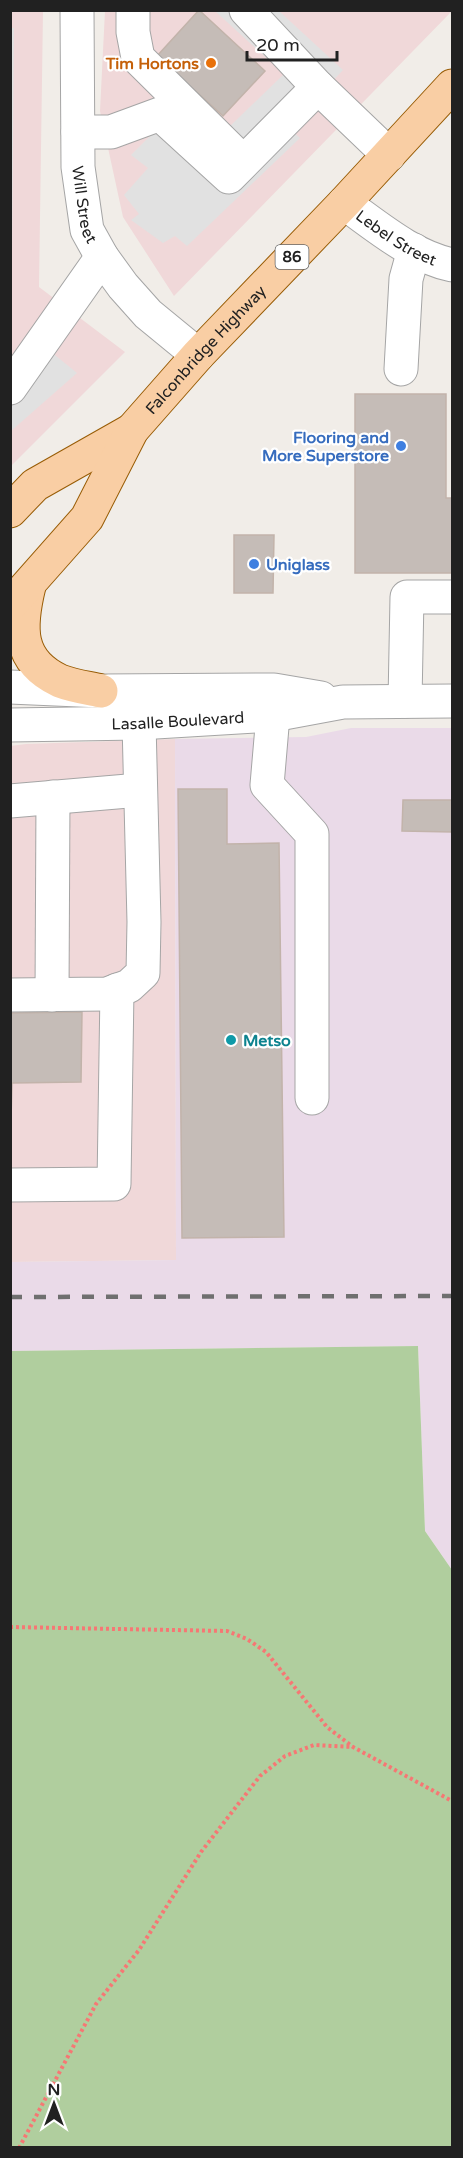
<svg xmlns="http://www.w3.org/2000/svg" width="463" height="2158" font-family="'Varela Round',sans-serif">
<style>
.commercial{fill:#f0d8d9}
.industrial{fill:#eadae8}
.forest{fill:#b0ce9e}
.parking{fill:#e1e1e1}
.building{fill:#c5bcb7;stroke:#c2b3aa;stroke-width:1.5}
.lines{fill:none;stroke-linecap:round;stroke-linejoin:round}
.minor-casing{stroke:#a5a5a5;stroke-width:35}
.major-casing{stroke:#985c05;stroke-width:35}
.path{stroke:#f67774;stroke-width:4;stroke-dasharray:3 3;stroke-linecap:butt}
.minor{stroke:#fff;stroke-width:33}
.major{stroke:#f9cea4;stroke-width:33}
.rail{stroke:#6f6f6f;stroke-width:4.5;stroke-dasharray:12 12;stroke-linecap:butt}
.food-dot{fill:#e8710a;stroke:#fff;stroke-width:2}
.shop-dot{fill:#3f7fe0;stroke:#fff;stroke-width:2}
.culture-dot{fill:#0f9aa8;stroke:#fff;stroke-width:2}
.labels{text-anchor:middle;stroke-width:4.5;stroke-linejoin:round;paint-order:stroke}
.shield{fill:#fff;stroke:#646464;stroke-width:1.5}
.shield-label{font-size:15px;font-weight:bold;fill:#212121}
.food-label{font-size:16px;font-weight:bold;fill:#c56008;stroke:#fff;text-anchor:end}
.street-label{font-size:16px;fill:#212121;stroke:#fff}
.shop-label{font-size:16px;font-weight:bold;fill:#366cbe;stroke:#fff;text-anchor:end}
.culture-label{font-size:16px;font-weight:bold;fill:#0d838f;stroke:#fff;text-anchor:start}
</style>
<rect width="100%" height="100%" fill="#f1ede8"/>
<path class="commercial" d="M11 11H43L39 287 125 352 11 466Z
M105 11H452L174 296 123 217 100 111Z
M175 739 176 1260 11 1262 10 746 26 744Z"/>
<path class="industrial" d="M351 728H452V1570L425 1531 418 1346 11 1351 10 1262 176 1260 175 739 306 737Z"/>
<path class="forest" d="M418 1346 425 1531 452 1570V2147H11V1351Z"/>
<path class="parking" d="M215 11H279L343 70 289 128 300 138 187 246 175 236 163 243 131 220 139 214 124 195 148 168 131 155 190 96 228 128 284 74Z
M10 28H14L12 253H10Z
M34 338 77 373 11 431V357Z"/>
<path class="building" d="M199 10 265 71 223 116 157 56Z
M355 394H446V498H452V573H355Z
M234 535H274L273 593H234Z
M178 789H227V844L279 843 284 1237 182 1238Z
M403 800H452V832L402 831Z
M82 1012 81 1082 12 1083 10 1155V1013Z"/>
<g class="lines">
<defs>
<g id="minor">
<path id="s1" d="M77 10 78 167 87 230 102 257 123 286 148 314 198 355"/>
<path d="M133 10V32L138 58 233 152"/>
<path d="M246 10 318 87"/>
<path d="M78 132H111L160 114 229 177 318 87 389 155"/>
<path id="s2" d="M344 203C378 227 411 256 452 265"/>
<path d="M401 369 406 279 414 250"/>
<path d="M10 388 102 257"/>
<path d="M10 687 101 691 274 690 321 698"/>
<path d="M405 701 407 597H452"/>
<path d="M273 715 267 785 312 834V1098"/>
<path id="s3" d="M10 725 139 723 273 715 343 702 452 701"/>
<path d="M10 801 140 790"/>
<path d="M10 995 107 994 129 986 143 973 144 922 139 723"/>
<path d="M52 995 53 797"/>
<path d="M10 1185 114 1184 117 990"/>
</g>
<g id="major">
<path d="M10 511 35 485 132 430"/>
<path d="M29 586C19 627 17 661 60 681 73 686 88 688 101 691"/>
<path id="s4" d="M10 605 87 518 132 430 198 355 344 203 452 86"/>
</g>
</defs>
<use href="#minor" class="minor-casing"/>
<use href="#major" class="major-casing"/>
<path class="path" d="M10 1627 227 1631 247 1639 266 1652 327 1727 353 1747 452 1801
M19 2148 96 2004 139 1950 201 1852 260 1776 285 1756 314 1745 353 1747"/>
<use href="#minor" class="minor"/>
<use href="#major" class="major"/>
<path class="rail" d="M10 1297 452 1296"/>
</g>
<circle class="food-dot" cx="211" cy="63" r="6"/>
<g class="shop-dot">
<circle cx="401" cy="446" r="6"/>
<circle cx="254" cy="564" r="6"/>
</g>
<circle class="culture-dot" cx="231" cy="1040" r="6"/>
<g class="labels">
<rect class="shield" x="275.5" y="245" width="33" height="24" rx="4.5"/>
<g class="shield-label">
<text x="292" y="262">86</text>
</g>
<g class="food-label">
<text x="199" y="69">Tim Hortons</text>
</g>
<g class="street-label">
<text dy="6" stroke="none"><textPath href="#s1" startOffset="195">Will Street</textPath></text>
<text dy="6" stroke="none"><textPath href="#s2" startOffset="63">Lebel Street</textPath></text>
<text dy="6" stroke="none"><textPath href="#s4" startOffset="324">Falconbridge Highway</textPath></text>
<text dy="6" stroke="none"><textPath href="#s3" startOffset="168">Lasalle Boulevard</textPath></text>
</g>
<g class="shop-label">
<text x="389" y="443">Flooring and<tspan x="389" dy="18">More Superstore</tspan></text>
<text x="266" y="570" text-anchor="start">Uniglass</text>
</g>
<g class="culture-label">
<text x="243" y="1046">Metso</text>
</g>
</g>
<rect width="463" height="2158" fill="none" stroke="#212121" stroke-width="24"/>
<g transform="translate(54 2104)" stroke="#ffffff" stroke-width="4.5" paint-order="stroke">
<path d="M0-4.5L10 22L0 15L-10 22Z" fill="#212121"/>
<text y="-9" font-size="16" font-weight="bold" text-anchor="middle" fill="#212121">N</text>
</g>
<path d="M247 51v9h90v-9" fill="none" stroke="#212121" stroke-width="3"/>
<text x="256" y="51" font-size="18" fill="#212121" stroke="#ffffff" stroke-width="4.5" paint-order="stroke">20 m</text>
</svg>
